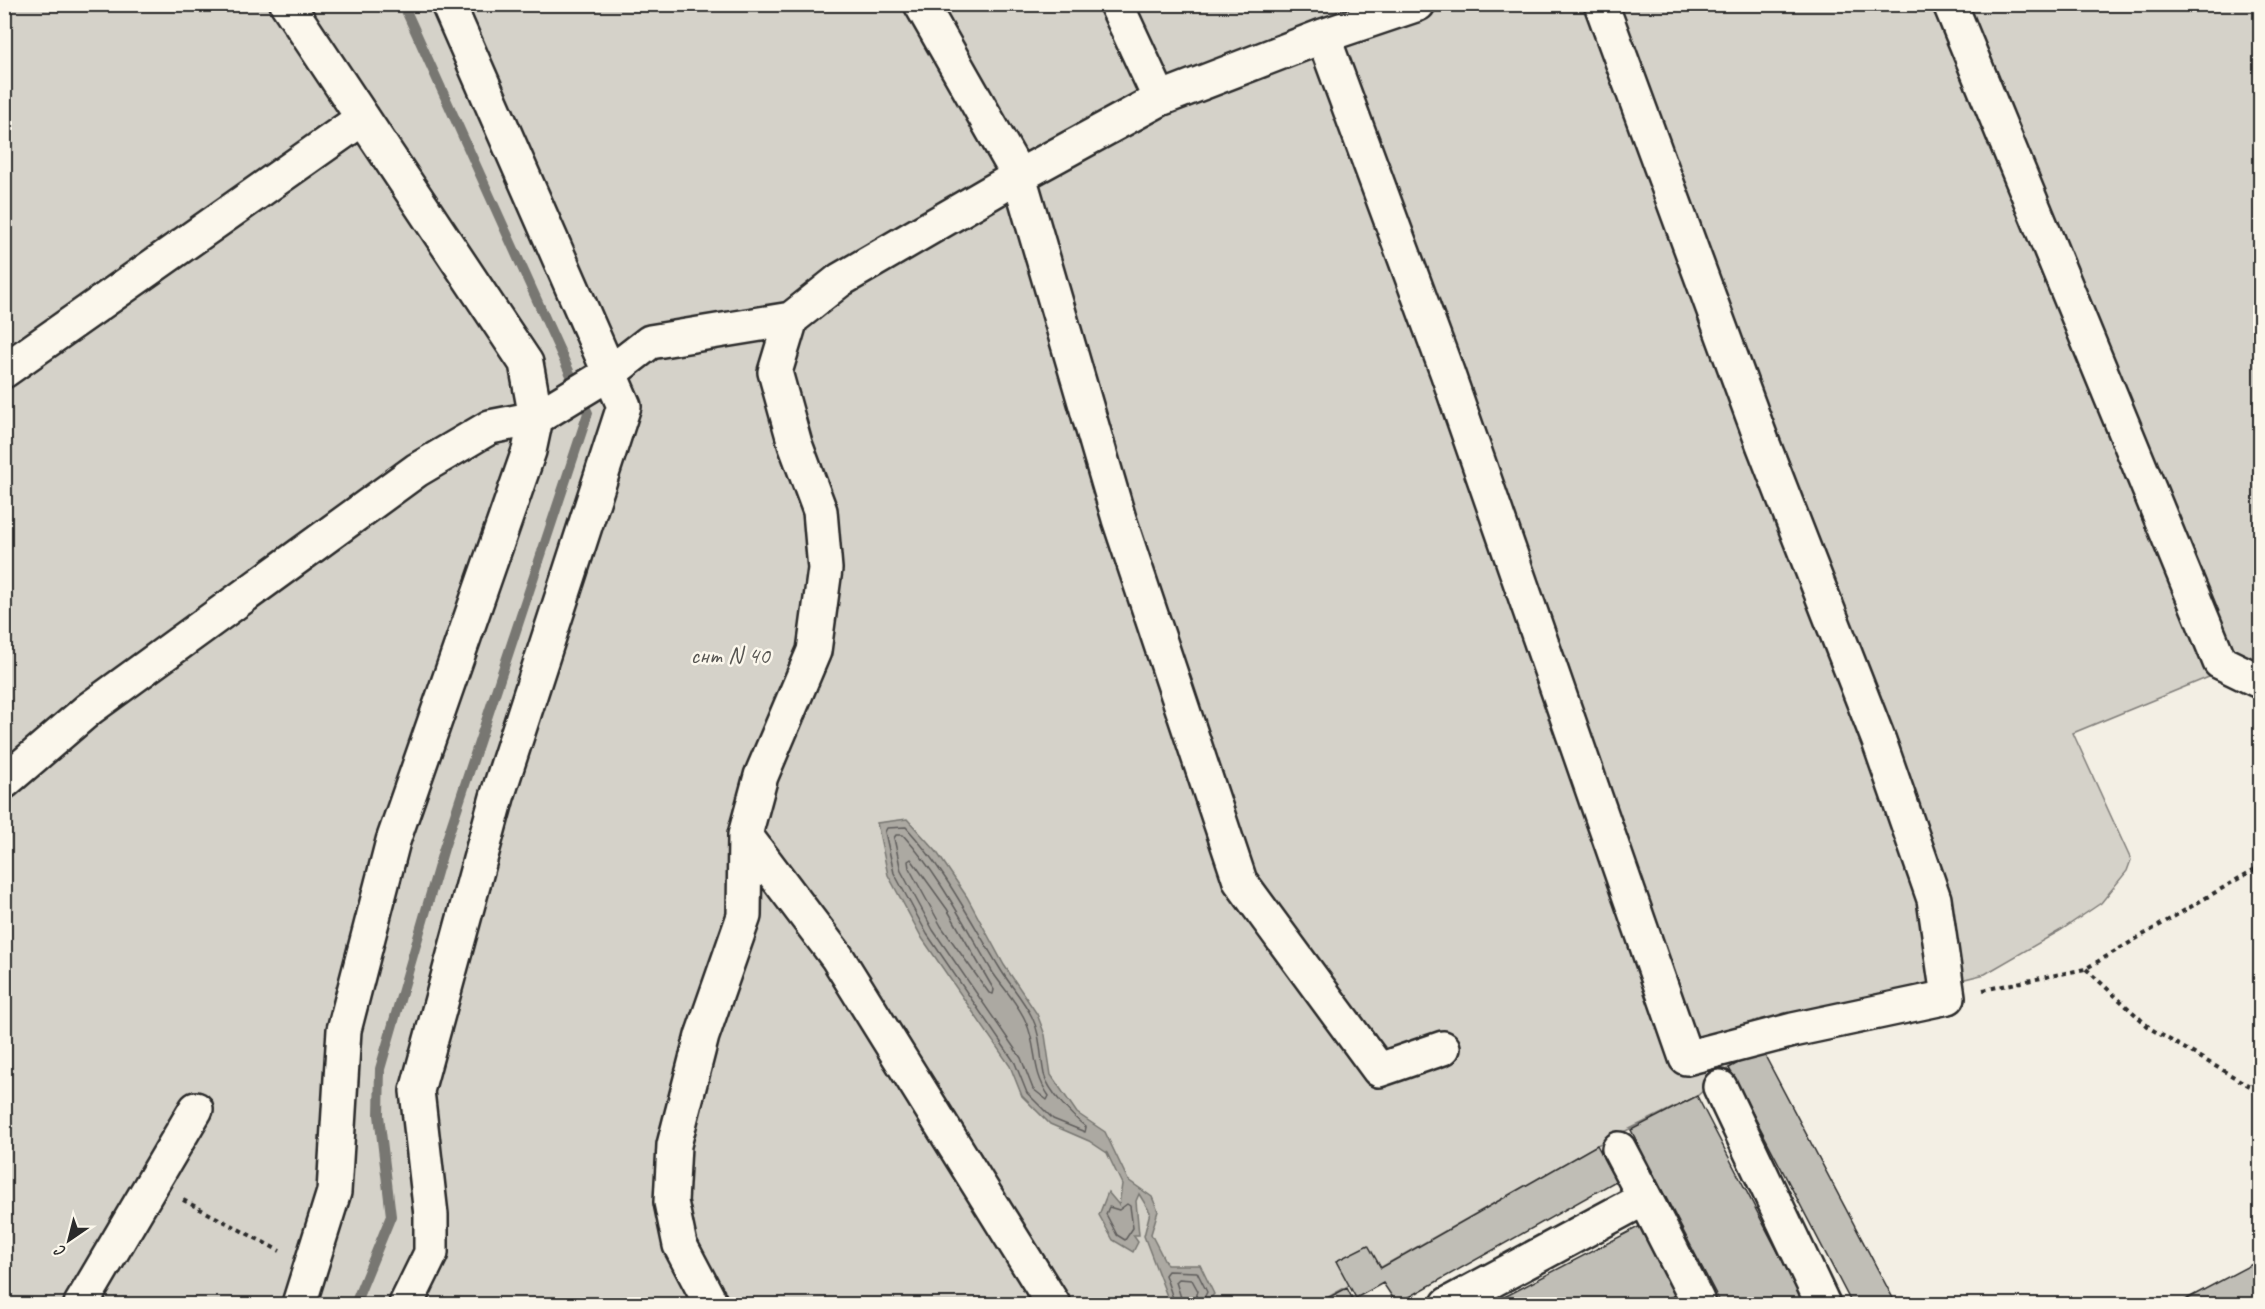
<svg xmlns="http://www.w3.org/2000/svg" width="2265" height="1309" font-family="Caveat,sans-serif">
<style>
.green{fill:#d5d2c9;stroke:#807e7a;stroke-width:1.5}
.water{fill:#aca9a2;stroke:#787772;stroke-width:1.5}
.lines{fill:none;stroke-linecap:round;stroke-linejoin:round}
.shore{stroke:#5f5d5b;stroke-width:1.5}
.stream{stroke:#787772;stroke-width:10}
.building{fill:#c0beb6;stroke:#2b2b2b;stroke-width:1.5}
.minor-casing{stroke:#2b2b2b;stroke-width:38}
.path{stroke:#2b2b2b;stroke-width:4;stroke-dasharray:4.5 4.5;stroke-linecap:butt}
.minor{stroke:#fbf7ec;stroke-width:33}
.labels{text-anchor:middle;stroke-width:5;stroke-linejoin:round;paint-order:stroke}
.park-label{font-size:24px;fill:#565552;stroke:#fbf7ec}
</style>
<rect width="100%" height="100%" fill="#f3efe4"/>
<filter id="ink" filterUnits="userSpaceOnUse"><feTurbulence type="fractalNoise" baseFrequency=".0167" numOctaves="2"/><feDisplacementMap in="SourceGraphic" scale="12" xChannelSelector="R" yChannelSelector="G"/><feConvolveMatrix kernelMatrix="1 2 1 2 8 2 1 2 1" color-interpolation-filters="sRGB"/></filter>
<g filter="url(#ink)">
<path class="green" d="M5 5H2260V656L2073 733 2131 860 2127 871 2101 903 2061 930 1985 974 1913 992 1762 1050 1729 1068 1697 1096 1597 1145 1316 1304H5Z"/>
<path class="water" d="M907 819 936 851 967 897 1004 965 1037 1014 1045 1035 1051 1075 1077 1113 1105 1132 1128 1180 1152 1197 1158 1211 1151 1234 1167 1265H1200L1214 1294 1205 1304H1170L1144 1236 1150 1212 1139 1194 1136 1201 1139 1235H1133L1138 1242 1133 1252 1113 1240 1099 1215 1108 1192 1119 1205 1122 1184 1107 1153 1089 1141 1050 1124 1022 1096 1010 1066 922 938 888 875 877 823Z"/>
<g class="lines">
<path class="shore" d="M906 827C945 870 969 918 999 967 1009 984 1023 999 1032 1017 1041 1035 1040 1055 1044 1074 1048 1091 1073 1117 1086 1127L1085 1132 1053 1119 1027 1093 1015 1063 927 934 894 873 885 832 887 828Z
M896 835H903C941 877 964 925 993 973 1004 989 1019 1005 1026 1022 1038 1049 1031 1070 1049 1096L1047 1100 1033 1089 1021 1058 933 930 901 871 894 838Z
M911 859 947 909 994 990 993 994 989 993 941 926 909 868 908 861Z
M1127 1204 1130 1206 1133 1228 1125 1240 1117 1235 1106 1214 1109 1207 1119 1210Z
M1175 1304 1165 1275 1168 1271 1197 1272 1207 1292 1201 1304
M1183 1304 1176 1282 1179 1279 1192 1280 1198 1291 1194 1304"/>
<path class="stream" d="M355 1304 391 1216 379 1115 380 1069 444 848 588 413 403 4"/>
</g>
<path class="building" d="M1762 1050 1896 1304H1852L1729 1068Z
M1697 1096 1805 1304H1721L1631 1130Z
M1597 1145 1616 1181 1397 1304 1383 1283 1356 1298 1336 1261 1368 1245 1381 1268Z
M1646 1223 1681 1292 1658 1304H1491Z
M2260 1260V1304H2177Z
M1347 1288 1355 1304H1316Z"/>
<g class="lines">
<defs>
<path id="minor" d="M287 4 526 363 536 418 529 451 393 841 344 1030 334 1192 299 1304
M921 4 1019 176 1119 519 1240 881 1379 1070 1443 1048
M1116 4 1160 99
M1950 4 2220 662 2257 680 2260 678
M1323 36 1447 372 1686 1058 1793 1030 1948 997 1934 899 1879 741 1763 444 1601 4
M4 371 363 118
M4 782 89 709 417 470 490 427 536 418 610 373 650 342 791 319
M745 835 837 957 1053 1304
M1720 1087 1823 1304
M1645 1198 1697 1300
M81 1304 196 1109
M406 1304 431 1253V1215L417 1091 497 797 624 406 448 4
M711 1304 680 1245 671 1202 674 1145 702 1036 744 916 745 835 761 776 814 651 825 569 820 511 795 444 775 372 791 319 840 280 1019 176 1160 99 1323 36 1418 4
M1448 1304 1645 1198 1619 1149"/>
</defs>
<use href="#minor" class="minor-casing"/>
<path class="path" d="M2086 969 2151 1029 2260 1092
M1983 990 2085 969 2260 866
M183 1200 280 1251"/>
<use href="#minor" class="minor"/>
</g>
</g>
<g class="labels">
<g class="park-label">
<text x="730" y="663">снт N 40</text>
</g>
</g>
<rect width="2265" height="1309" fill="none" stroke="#fbf7ec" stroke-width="24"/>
<rect x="12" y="12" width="2241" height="1285" fill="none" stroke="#2b2b2b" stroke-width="2" filter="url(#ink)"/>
<g transform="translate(69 1240) rotate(215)" stroke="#fbf7ec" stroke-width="4.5" paint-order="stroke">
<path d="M0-4.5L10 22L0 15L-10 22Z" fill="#2b2b2b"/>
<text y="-9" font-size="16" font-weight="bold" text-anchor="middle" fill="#2b2b2b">С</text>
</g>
</svg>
